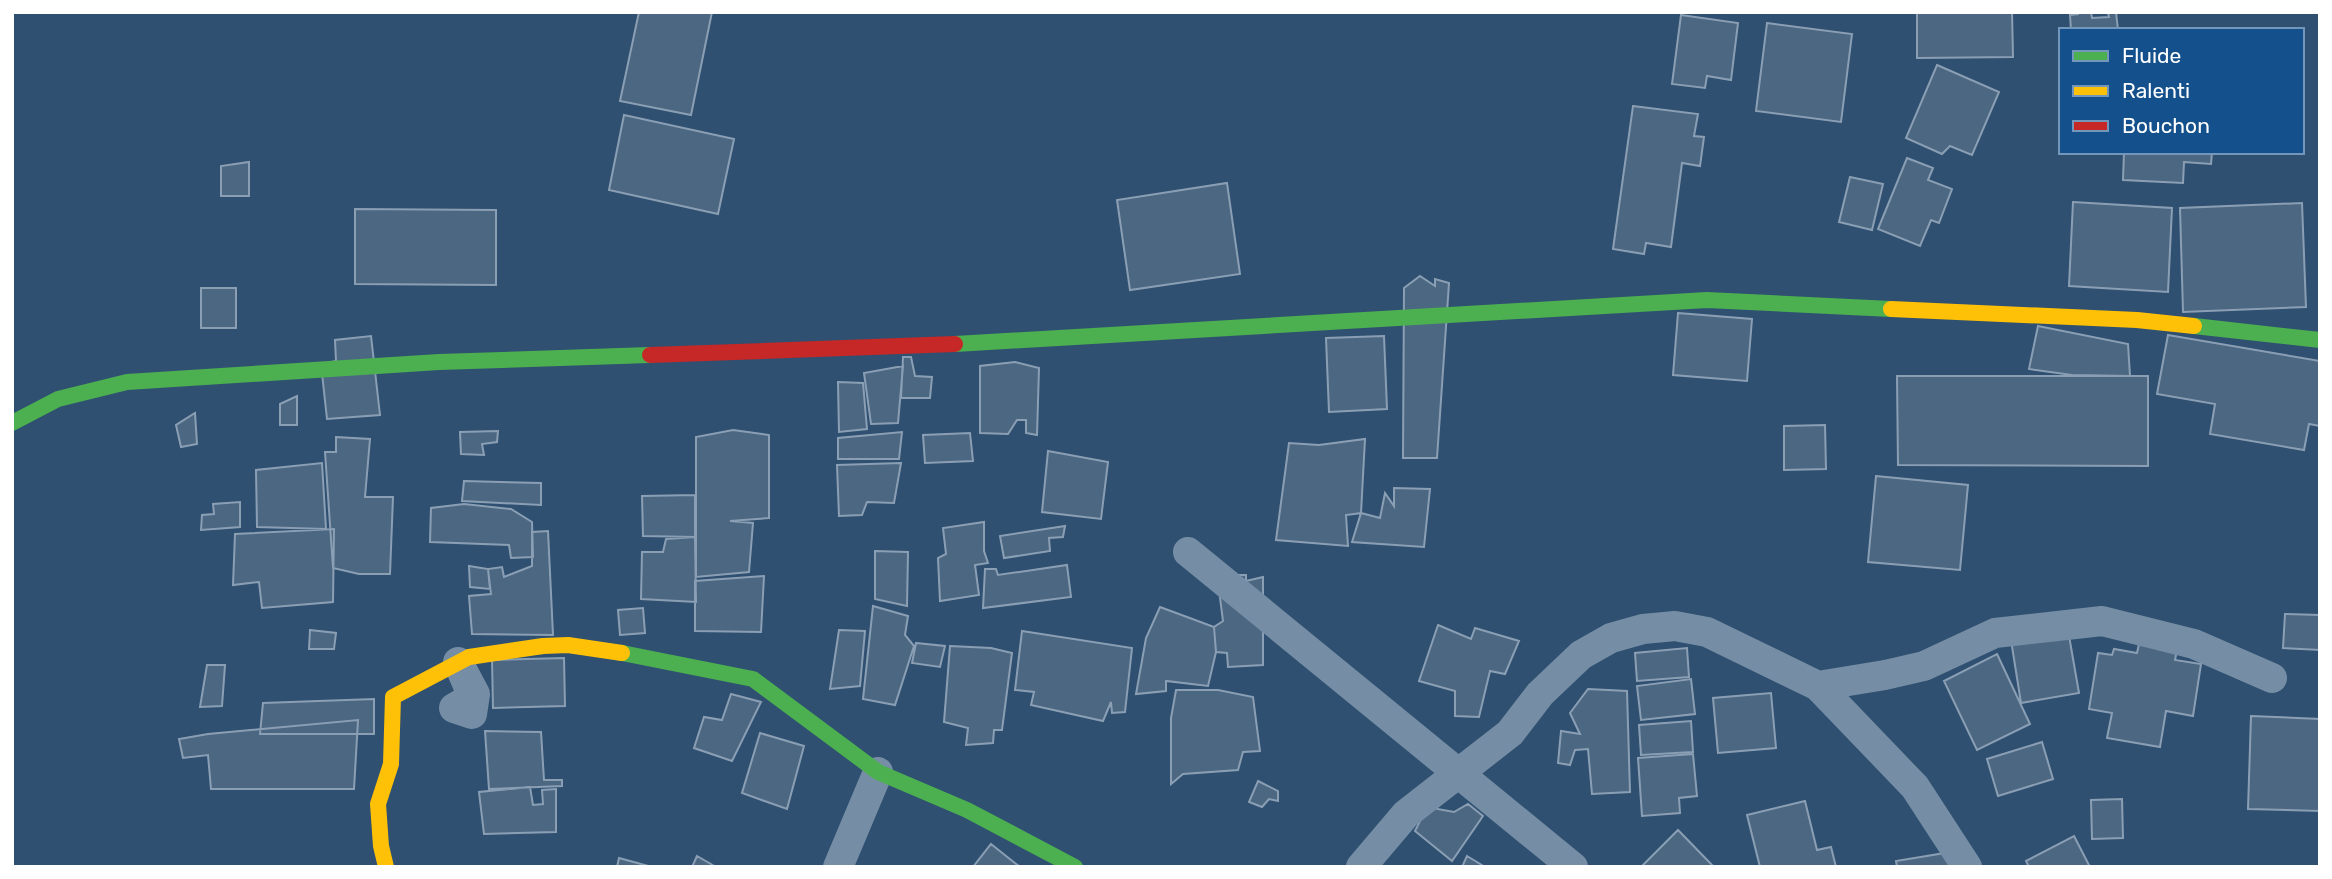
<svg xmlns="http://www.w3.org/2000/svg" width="2332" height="879" font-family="Rubik,sans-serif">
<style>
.building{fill:#4c6782;stroke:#8b9fb4;stroke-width:2}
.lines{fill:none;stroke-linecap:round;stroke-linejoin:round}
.street{stroke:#768ea5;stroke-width:30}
.fast{stroke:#4caf50;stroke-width:16}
.slow{stroke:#ffc107;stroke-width:16}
.jam{stroke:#c62828;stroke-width:16}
</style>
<rect width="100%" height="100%" fill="#2f5071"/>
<path class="building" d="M639 12H712L691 115 620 101Z
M1917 12H2012L2013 57 1917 58Z
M2078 12H2091L2092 18 2109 17 2108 13 2116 12 2118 30H2071L2070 15 2078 14Z
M1681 15 1738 23 1731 80 1707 76 1705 88 1672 84Z
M1767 23 1852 34 1841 122 1756 111Z
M1937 65 1999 92 1972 155 1950 146 1942 154 1906 138Z
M1633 106 1698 114 1694 136 1704 137 1700 166 1682 163 1671 247 1646 243 1644 254 1613 249Z
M624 115 734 139 718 214 609 190Z
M2124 152H2212L2211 164 2184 162 2183 183 2123 180Z
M1907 158 1933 168 1928 180 1952 189 1939 223 1931 220 1920 246 1878 229Z
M249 162V196H221V166Z
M1850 177 1883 184 1872 230 1839 222Z
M1227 183 1240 274 1130 290 1117 200Z
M2073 202 2172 208 2168 292 2069 286Z
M2302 203 2306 307 2183 312 2180 208Z
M355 209 496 210V285L355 284Z
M1420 276 1435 286V279L1449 283 1437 458H1403L1404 288Z
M201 288H236V328H201Z
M1678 313 1752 319 1747 381 1673 375Z
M2038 326 2128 344 2130 376 2072 375 2029 369Z
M2168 335 2320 361V426L2309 424 2304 450 2210 434 2215 404 2157 394Z
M371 336 380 415 327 419 321 364 336 361 335 340Z
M1384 336 1387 409 1329 412 1326 338Z
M903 357H911L915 376 932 377 930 398H901Z
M1015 362 1039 368 1037 435 1026 433V420H1017L1008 434 980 433V366Z
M903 366 898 423 871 424 864 373Z
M1897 376H2148V466L1898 465Z
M838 382 863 383 867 429 839 432Z
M297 396V425H280V404Z
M195 413 197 444 181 447 176 425Z
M1825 425 1826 469 1784 470V426Z
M733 430 769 435V518L730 521 753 523 749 572 696 577V437Z
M498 431 497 442 482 444 484 455 461 454 460 432Z
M902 432 899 459H838V438Z
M970 433 973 461 925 463 923 435Z
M336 437 370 439 365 497H393L390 574H359L333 568 325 452H336Z
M1365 439 1361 513 1346 515 1348 546 1276 540 1289 443 1319 445Z
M1048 451 1108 462 1101 519 1042 512Z
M322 463 326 529 257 527 256 470Z
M901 463 894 503 867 502 862 515 839 516 837 465Z
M1876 476 1968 485 1960 570 1868 562Z
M464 481 541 483V505L462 501Z
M1394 488 1430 489 1424 547 1352 542 1361 513 1380 518 1385 493 1394 506Z
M695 495V537L643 536 642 496Z
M240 502V527L201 530 202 515 214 514 213 504Z
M464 504 511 509 532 522 533 557 511 558 509 545 430 542 431 508Z
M984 522V551L988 563 975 565 979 595 940 601 938 558 946 554 943 528Z
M1065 526 1063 537 1049 538 1050 551 1004 558 1000 536Z
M334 529 333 602 262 608 259 582 233 585 235 534Z
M548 531 553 635 472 634 469 596 491 594 488 569 502 567 504 577 532 566V532Z
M695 537 696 602 641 599 642 552H663L666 539Z
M875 551 908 552 907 606 875 599Z
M1067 565 1071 597 983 608 985 569H996L998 575Z
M469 566 488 569 490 589 470 587Z
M1225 575H1246V581L1263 577V665L1228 667 1227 653 1216 652 1214 627 1223 621 1219 590Z
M764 576 761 632 695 631V581Z
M873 606 908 616 905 635 914 646 895 705 863 699Z
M1160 607 1214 627 1216 652 1208 686 1166 681V691L1136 694 1146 638Z
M643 608 645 633 620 635 618 610Z
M2285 614 2320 615V650L2283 648Z
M1438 625 1471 639 1475 628 1519 641 1505 674 1490 671 1479 717 1455 716V691L1419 681Z
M310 630 336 633 334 649H309Z
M839 630 865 631 860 686 830 689Z
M2068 630 2079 693 2021 703 2011 640Z
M1022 631 1132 648 1125 712 1112 713 1111 702 1103 721 1031 705 1034 692 1015 690Z
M916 643 945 646 940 667 912 663Z
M2139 644 2177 650 2175 660 2201 664 2193 716 2166 711 2160 747 2107 738 2112 713 2089 709 2098 653 2112 655 2114 649 2137 653Z
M950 646 991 648 1012 653 1002 730H994L993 743 966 745 968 728 944 722Z
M1687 648 1689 677 1637 681 1635 653Z
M1997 654 2030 724 1977 750 1944 681Z
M564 658 565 706 493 708 492 660Z
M207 665H225L222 706 200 707Z
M1691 679 1695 714 1641 720 1637 686Z
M1588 689 1627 691 1630 792 1592 794 1588 749 1575 750 1570 765 1558 763 1561 731 1580 734 1570 713Z
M1176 690H1218L1253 697 1260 751 1243 752 1238 770 1183 774 1171 784V718Z
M1771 693 1776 748 1718 753 1713 698Z
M731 694 761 702 732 761 694 748 704 717 722 720Z
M374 699V734H260L263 703Z
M2251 716 2320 719V811L2248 809Z
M358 720 354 789H211L208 755 183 758 179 739 208 734Z
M1691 721 1693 752 1641 755 1639 725Z
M485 731 541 732 544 780H562V786L489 789Z
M760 733 804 746 787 809 742 793Z
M2042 742 2053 779 1998 796 1987 759Z
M1693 754 1697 796 1679 798 1680 813 1642 816 1638 758Z
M1258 781 1278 791V801L1269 799 1262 807 1249 802Z
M530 787 533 805 543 804 542 790 556 789V832L484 834 479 792Z
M2122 799 2123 838 2092 839 2091 800Z
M1805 801 1817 850 1831 847 1836 867H1760L1747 815Z
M1468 804 1483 816 1452 861 1415 831 1427 807 1454 812Z
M1678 830 1714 867H1643L1642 866Z
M2074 836 2090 867H2029L2026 861Z
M991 844 1020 867H973Z
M1951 852 1953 867H1897L1896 861Z
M697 856 716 867H692Z
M1467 856 1485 867H1462Z
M619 858 652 867H617Z"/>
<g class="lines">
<path class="street" d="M1188 552 1573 867
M458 662 475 694 472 714 454 708 473 697Z
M1818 686 1885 675 1924 666 1995 633 2102 621 2194 644 2272 678
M838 867 878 772
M1361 867 1406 814 1510 733 1540 694 1581 655 1611 638 1643 629 1675 626 1707 632 1818 686 1915 787 1967 867"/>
<path class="fast" d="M2194 326 2320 340
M955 344 1707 300 1891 309
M12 423 58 399 127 382 439 362 650 355
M622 653 753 679 878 772 967 810 1075 867"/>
<path class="slow" d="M1891 309 2137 320 2194 326
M386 867 381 846 378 804 391 764 393 697 469 657 543 646 568 645 622 653"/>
<path class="jam" d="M650 355 955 344"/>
</g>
<rect width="2332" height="879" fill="none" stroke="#ffffff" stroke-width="28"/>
<rect x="2059" y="28" width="245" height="126" fill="#14518c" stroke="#7297ba" stroke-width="2"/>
<rect x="2073" y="51" width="35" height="10" fill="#4caf50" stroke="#7297ba" stroke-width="2"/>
<text x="2122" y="63" font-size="21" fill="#ffffff">Fluide</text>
<rect x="2073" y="86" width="35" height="10" fill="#ffc107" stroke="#7297ba" stroke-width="2"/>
<text x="2122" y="98" font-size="21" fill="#ffffff">Ralenti</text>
<rect x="2073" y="121" width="35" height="10" fill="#c62828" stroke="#7297ba" stroke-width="2"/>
<text x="2122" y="133" font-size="21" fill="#ffffff">Bouchon</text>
</svg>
